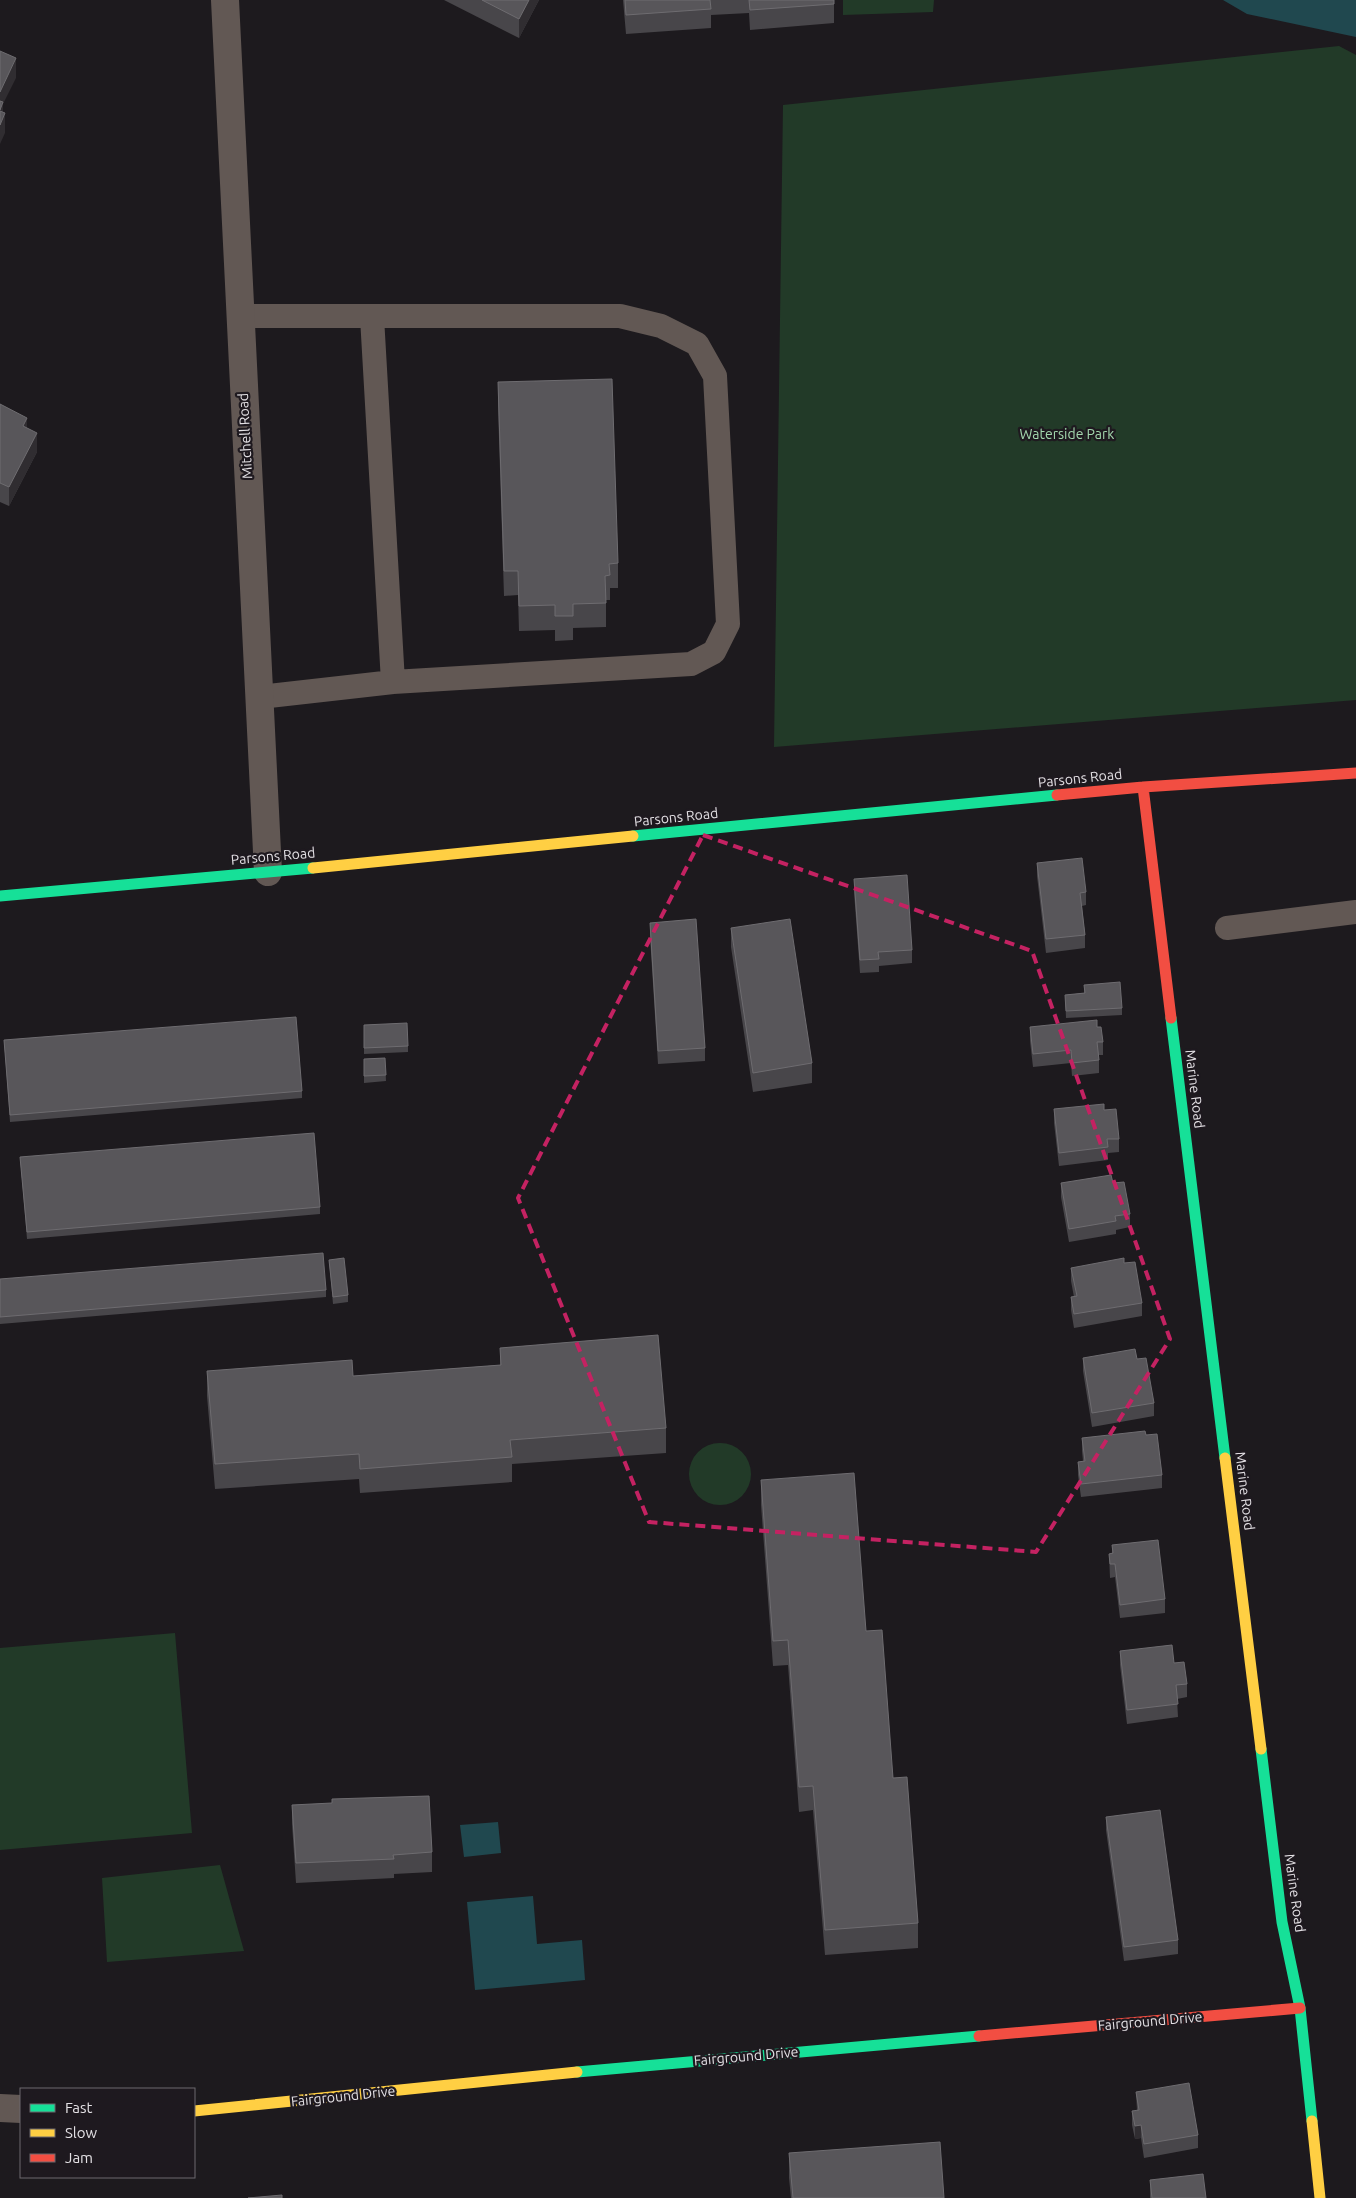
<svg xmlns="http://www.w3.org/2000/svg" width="1356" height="2198" font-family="Ubuntu,sans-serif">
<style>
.green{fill:#223a28}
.water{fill:#20484f}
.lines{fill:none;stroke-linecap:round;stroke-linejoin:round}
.lane{stroke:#625854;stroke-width:24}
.street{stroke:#625854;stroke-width:28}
.fast{stroke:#16e098;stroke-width:11}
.slow{stroke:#ffcf43;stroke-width:11}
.jam{stroke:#f24e42;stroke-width:11}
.wall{fill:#48464a}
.shaded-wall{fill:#302d31}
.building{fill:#58565a;stroke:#6e6c70}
.marked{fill:none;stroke:#c42262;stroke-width:4;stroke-dasharray:10 6;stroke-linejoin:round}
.labels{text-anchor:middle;stroke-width:4.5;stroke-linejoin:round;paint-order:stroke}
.park-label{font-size:14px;fill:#a3d8ae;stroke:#1e191f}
.street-label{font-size:14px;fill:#e3e0e4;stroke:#1e191f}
</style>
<rect width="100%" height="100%" fill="#1d1a1e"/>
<path class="green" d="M843 0H934L933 12 843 15Z
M1339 46 1356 55V700L774 747 783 105Z
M689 1474a31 31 0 1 1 62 0a31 31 0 1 1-62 0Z
M175 1633 192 1833 0 1850V1648Z
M220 1865 244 1951 107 1962 102 1878Z"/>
<path class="water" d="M1223 0H1356V37L1247 14Z
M498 1822 501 1853 464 1857 460 1825Z
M533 1896 537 1944 582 1940 585 1980 475 1990 467 1902Z"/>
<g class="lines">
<path class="lane" d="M239 316H620L661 326 697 344 715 376 728 624 714 652 691 664 393 682 260 697
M372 317 393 682
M1227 928 1356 912"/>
<path class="street" d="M225 0 268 872
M0 2108 21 2109"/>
<path class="fast" d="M633 836 1057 795
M0 896 313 868
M1171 1018 1225 1458
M1261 1749 1282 1922 1300 2008 1312 2121
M577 2072 979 2036"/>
<path class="slow" d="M313 868 633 836
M1225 1458 1261 1749
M194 2111 577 2072
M1312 2121 1320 2198"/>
<path class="jam" d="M1143 787 1171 1018
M1057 795 1143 787 1356 773
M979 2036 1300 2008"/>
</g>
<path class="wall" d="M444 0H539L519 38Z
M623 0H834V23L750 30 749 13 711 15V28L626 34Z
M498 382 618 563V588H610V600H606V627L573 628V640L555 641V630L519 631 518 595 504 596 498 407Z
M0 404 27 428 37 452 9 506 0 502Z
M1037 863 1086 892V905L1082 906 1085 935V948L1046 953 1037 876Z
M854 879 912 950V963L879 966V972L860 973 854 892Z
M650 923 705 1048V1061L658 1064 650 936Z
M731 928 812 1063V1083L753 1092 731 947Z
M1084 985 1122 1008V1015L1066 1018 1065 995 1084 993Z
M364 1025 408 1046V1052L364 1054Z
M1030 1027H1097L1103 1042V1055H1099V1073L1072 1076 1071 1063 1033 1067 1030 1041Z
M4 1040 302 1091V1098L10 1122Z
M385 1058 386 1081 364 1083V1059Z
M1054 1109 1104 1110 1119 1139V1152L1108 1153V1160L1059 1166 1054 1123Z
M20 1157 320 1207V1214L27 1239Z
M1061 1183H1113L1130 1214V1227L1116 1230V1234L1069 1242 1061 1197Z
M329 1260 348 1295V1302L333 1304Z
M1124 1263 1142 1303V1316L1074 1328 1071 1310V1297H1074L1071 1281V1268Z
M0 1279 326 1290V1297L0 1324Z
M500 1348 666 1428V1453L512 1464V1482L360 1493 359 1479 215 1489 207 1396V1371L353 1376 500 1365Z
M1083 1358 1154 1403V1416L1092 1427 1083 1371Z
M1146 1435 1162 1475V1488L1081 1497 1078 1475V1462L1083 1461 1082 1451V1438Z
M761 1480 866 1631 893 1778 918 1923V1948L825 1955 813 1810 799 1812 788 1665 773 1666 761 1505Z
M1112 1545 1165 1599V1613L1120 1618 1115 1577 1110 1578 1109 1554 1112 1553Z
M1120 1651 1174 1663 1187 1684V1697L1177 1699 1178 1717 1127 1724 1120 1665Z
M292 1805 432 1852V1872L394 1874V1878L296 1883 292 1824Z
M1106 1817 1178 1940V1954L1124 1961 1106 1830Z
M1136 2092 1198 2135V2148L1144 2158 1141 2138 1135 2139 1132 2125V2111H1137Z
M789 2153 944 2198H791L789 2178Z
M1150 2180 1206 2198H1150Z"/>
<path class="shaded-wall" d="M529 0H539L519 38V19Z
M16 58V78L3 104V118L5 113V133L0 144V92Z
M27 418V437L23 426Z
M37 433V452L9 506V487Z
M1141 2125V2138L1135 2139V2126Z"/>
<path class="building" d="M482 0H529L519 19Z
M625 0H710L711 9 626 15Z
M749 0H834V4L750 10Z
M0 51 16 58 0 92Z
M0 101 3 102 0 110Z
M0 111 5 113 0 125Z
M612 379 618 563 609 564 610 575 605 576 606 603 573 604V616H555V605L519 606 518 571H504L498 382Z
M0 404 27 418 23 426 37 433 9 487 0 483Z
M1082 858 1086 892 1080 893 1085 935 1046 939 1037 863Z
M907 875 912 950 878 952 879 959 860 960 854 879Z
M696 919 705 1048 658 1051 650 923Z
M790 919 812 1063 753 1073 731 928Z
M1120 982 1122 1008 1066 1011 1065 995 1085 993 1084 985Z
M296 1017 302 1091 10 1115 4 1040Z
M1097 1020V1027H1101L1103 1042H1097L1099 1060 1072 1063 1071 1050 1033 1054 1030 1027Z
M407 1023 408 1046 364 1048V1025Z
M385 1058 386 1075 364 1076V1059Z
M1104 1104V1110L1116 1109 1119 1139H1107L1108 1147 1059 1153 1054 1109Z
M314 1133 320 1207 27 1232 20 1157Z
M1111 1175 1113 1183 1124 1182 1130 1214 1115 1216 1116 1221 1069 1229 1061 1183Z
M323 1253 326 1290 0 1317V1279Z
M344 1258 348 1295 333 1297 329 1260Z
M1124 1258V1263L1135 1262 1142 1303 1074 1314 1071 1297 1077 1296 1071 1268Z
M658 1335 666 1428 510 1440 512 1457 360 1469 359 1454 215 1464 207 1371 352 1360 353 1376 501 1365 500 1348Z
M1135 1349 1137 1359 1146 1358 1154 1403 1092 1413 1083 1358Z
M1145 1431 1146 1435 1157 1434 1162 1475 1081 1484 1078 1462 1085 1461 1082 1438Z
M854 1473 866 1631 882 1630 893 1778 907 1777 918 1923 825 1930 813 1786 799 1787 788 1640 773 1641 761 1480Z
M1158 1540 1165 1599 1120 1605 1115 1564H1110L1109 1554 1113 1553 1112 1545Z
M1172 1645 1174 1663 1184 1662 1187 1684 1176 1685 1178 1704 1127 1710 1120 1651Z
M429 1796 432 1852 393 1855 394 1859 296 1863 292 1805 332 1803V1799Z
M1160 1810 1178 1940 1124 1947 1106 1817Z
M1189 2083 1198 2135 1144 2144 1141 2125 1135 2126 1132 2111 1139 2110 1136 2092Z
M940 2142 944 2198H793L789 2153Z
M1203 2174 1206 2198H1152L1150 2180Z
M282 2195V2198H248Z"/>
<path class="marked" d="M703 835 1032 951 1170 1339 1036 1552 649 1522 518 1198Z"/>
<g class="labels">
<g class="park-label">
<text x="1067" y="439">Waterside Park</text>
</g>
<g class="street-label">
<text transform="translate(245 436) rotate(-93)" y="5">Mitchell Road</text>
<text transform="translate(1080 778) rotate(-6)" y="5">Parsons Road</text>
<text transform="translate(676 817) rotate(-6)" y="5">Parsons Road</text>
<text transform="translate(273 856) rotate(-5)" y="5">Parsons Road</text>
<text transform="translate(1195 1089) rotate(83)" y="5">Marine Road</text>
<text transform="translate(1245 1491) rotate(83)" y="5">Marine Road</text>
<text transform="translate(1295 1893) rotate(82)" y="5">Marine Road</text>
<text transform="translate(1150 2021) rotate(-5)" y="5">Fairground Drive</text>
<text transform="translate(746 2056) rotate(-5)" y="5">Fairground Drive</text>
<text transform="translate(343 2096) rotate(-6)" y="5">Fairground Drive</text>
</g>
</g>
<rect x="20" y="2088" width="175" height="90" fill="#1e191f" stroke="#6d696e"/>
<rect x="30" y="2104" width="25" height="8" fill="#16e098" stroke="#6d696e"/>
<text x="65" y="2113" font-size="15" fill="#e3e0e4">Fast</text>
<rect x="30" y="2129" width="25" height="8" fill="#ffcf43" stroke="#6d696e"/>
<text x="65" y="2138" font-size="15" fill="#e3e0e4">Slow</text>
<rect x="30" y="2154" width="25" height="8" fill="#f24e42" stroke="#6d696e"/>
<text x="65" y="2163" font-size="15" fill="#e3e0e4">Jam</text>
</svg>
